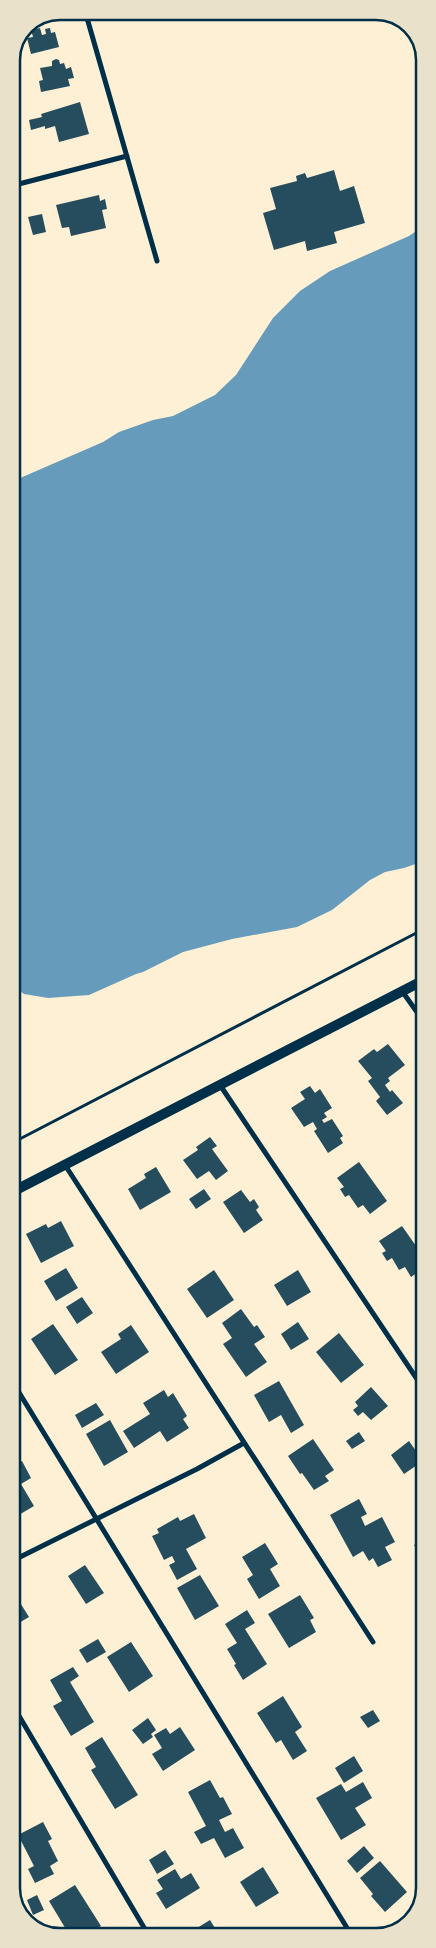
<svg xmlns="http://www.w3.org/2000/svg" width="436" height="1948" font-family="'PT Sans Narrow',sans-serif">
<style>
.water{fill:#669bbc}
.building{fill:#264d5e}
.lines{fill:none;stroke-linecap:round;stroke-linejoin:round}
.path{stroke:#003049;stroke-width:3}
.minor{stroke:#003049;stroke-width:5}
.secondary{stroke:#003049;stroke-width:10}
.rim{fill:none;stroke:#003049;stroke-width:2.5}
</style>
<rect width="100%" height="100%" fill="#fdf0d5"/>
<path class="water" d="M422 227H424V861L404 868 385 872 370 880 332 910 297 927 232 939 183 952 143 972 136 974 89 995 48 998 24 994 12 985 11 482 103 442 119 432 153 420 173 416 215 395 236 375 273 318 300 291 330 271 409 236Z"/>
<path class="building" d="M40 28 42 35 46 34 45 29 50 28 51 33 55 32 59 47 31 54 27 38 33 37 31 30Z
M56 59 59 60 60 64 64 63 66 69 71 67 74 78 68 79 70 86 41 92 39 81 43 80 40 68 52 66V61Z
M16 101 20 122 11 124V102Z
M80 102 89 134 59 142 55 126 45 129V126L31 130 29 120 42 117 41 114Z
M334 170 340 191 354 186 365 223 334 232 337 243 307 251 305 241 274 250 263 213 276 209 270 188 297 181 296 176 305 173 307 178Z
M99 195 100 201 105 199 107 209 102 210 106 228 71 236 69 227 62 228 56 205Z
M42 214 46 232 33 235 28 217Z
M388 1044 405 1065 388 1078 390 1081 385 1085 390 1092 392 1090 403 1103 387 1115 376 1101 380 1097 368 1081 372 1078 358 1061 374 1049 377 1052Z
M310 1086 315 1093 320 1089 332 1108 324 1113 327 1117 322 1120 324 1123 332 1119 343 1136 340 1138 343 1143 328 1153 314 1131 317 1129 313 1122 304 1127 291 1108 305 1099 300 1092Z
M210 1137 217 1146 212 1149 228 1171 216 1180 209 1171 197 1179 183 1160 198 1150 196 1147Z
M424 1138V1149L419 1141Z
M359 1162 387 1201 370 1214 363 1205 358 1208 349 1195 345 1197 340 1189 344 1187 337 1178Z
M156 1167 171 1192 140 1210 128 1189 146 1178 144 1174Z
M204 1189 211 1199 196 1209 189 1199Z
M241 1190 250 1202 254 1199 259 1207 256 1210 263 1220 244 1233 223 1202Z
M61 1221 74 1246 41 1263 26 1234 46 1224 48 1228Z
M402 1226 416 1246 422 1242 424 1247V1252L422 1254 424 1258V1268L411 1277 405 1267 399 1270 392 1258 387 1261 382 1253 386 1251 379 1241Z
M66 1268 78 1288 56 1301 44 1281Z
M214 1270 234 1300 207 1318 187 1289Z
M298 1270 311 1292 287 1306 274 1285Z
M82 1297 93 1313 77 1324 66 1307Z
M241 1309 254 1327 257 1325 265 1337 254 1344 267 1362 246 1377 223 1344 232 1338 222 1323Z
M298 1322 309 1339 291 1350 281 1334Z
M53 1324 78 1360 55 1375 31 1339Z
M131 1325 149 1352 116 1374 101 1352 121 1339 118 1334Z
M339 1333 364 1365 341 1383 316 1352Z
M279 1381 304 1425 291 1433 281 1415 269 1422 254 1395Z
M371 1387 388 1406 371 1420 363 1412 358 1416 353 1410 358 1406 355 1402Z
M164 1390 168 1397 173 1393 187 1416 183 1419 189 1428 167 1442 160 1431 134 1448 123 1431 150 1414 143 1403Z
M96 1403 104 1415 82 1428 75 1415Z
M110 1420 128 1452 104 1466 86 1434Z
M359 1432 365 1441 352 1449 346 1441Z
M313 1439 334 1470 325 1476 329 1481 314 1490 302 1473 300 1474 288 1456Z
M409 1441 423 1461 404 1474 391 1455Z
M22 1461 31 1478 21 1484 34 1506 12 1519V1467Z
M425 1490V1505L418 1494Z
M359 1499 367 1514 361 1517 365 1526 382 1517 395 1542 385 1547 392 1560 378 1567 373 1558 369 1561 363 1551 353 1557 330 1515Z
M194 1514 206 1538 186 1549 197 1569 177 1580 169 1565 175 1562 172 1556 164 1560 152 1536 159 1533 157 1529 178 1517 180 1521Z
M425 1539V1557L423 1559 414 1545Z
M265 1543 278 1564 270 1569 280 1586 259 1599 247 1579 253 1575 242 1557Z
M85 1565 104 1593 86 1604 68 1576Z
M200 1575 219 1606 195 1620 177 1588Z
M14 1593 29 1617 12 1627V1594Z
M300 1595 314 1618 310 1620 316 1632 289 1648 268 1614Z
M247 1610 255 1623 245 1629 267 1664 243 1680 234 1665 236 1664 227 1649 237 1643 225 1624Z
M98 1639 106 1652 87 1663 79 1650Z
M131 1642 153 1676 129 1692 107 1657Z
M73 1667 79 1676 70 1682 94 1722 71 1736 53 1706 62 1701 50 1680Z
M283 1696 302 1727 295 1732 307 1751 293 1760 281 1740 276 1743 257 1713Z
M373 1710 380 1721 368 1728 360 1717Z
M148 1718 156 1730 151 1734 153 1737 143 1744 132 1730Z
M180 1727 195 1750 163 1771 152 1754 162 1748 154 1735 166 1728 170 1734Z
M102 1737 138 1795 115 1809 91 1770 96 1767 85 1748Z
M354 1756 363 1771 344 1783 335 1768Z
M12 1777 18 1788 12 1792Z
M210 1780 220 1798 223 1797 232 1814 219 1820 225 1832 233 1828 244 1848 225 1858 214 1838 201 1844 194 1832 206 1826 188 1792Z
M363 1782 372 1798 355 1808 366 1825 341 1840 316 1798 341 1784 346 1792Z
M43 1822 52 1839 48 1841 58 1861 50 1866 54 1874 35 1883 28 1869 34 1866 18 1835Z
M364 1846 374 1858 357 1873 347 1861Z
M165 1850 174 1864 157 1874 149 1860Z
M380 1861 407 1892 385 1912 371 1896 373 1894 360 1878Z
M263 1867 279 1893 256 1907 240 1882Z
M175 1869 181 1879 191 1873 200 1888 166 1909 156 1893 163 1889 157 1880Z
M75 1885 101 1926 84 1936H70L49 1901Z
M37 1895 44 1910 33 1915 27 1900Z
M210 1920 220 1936H184Z"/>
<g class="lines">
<path class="path" d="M12 1143 424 929"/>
<path class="minor" d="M85 11 157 261
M11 186 127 156
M402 991 424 1022
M220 1085 425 1391
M65 1165 373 1642
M12 1381 352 1936
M12 1561 197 1469 244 1443
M12 1704 149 1936"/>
<path class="secondary" d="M12 1192 424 980"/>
</g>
<path d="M0 0H436V1948H0ZM60 20H376A40 40 0 0 1 416 60V1888A40 40 0 0 1 376 1928H60A40 40 0 0 1 20 1888V60A40 40 0 0 1 60 20Z" fill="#e9e1ca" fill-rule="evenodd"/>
<path class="rim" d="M60 20H376A40 40 0 0 1 416 60V1888A40 40 0 0 1 376 1928H60A40 40 0 0 1 20 1888V60A40 40 0 0 1 60 20Z"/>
</svg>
